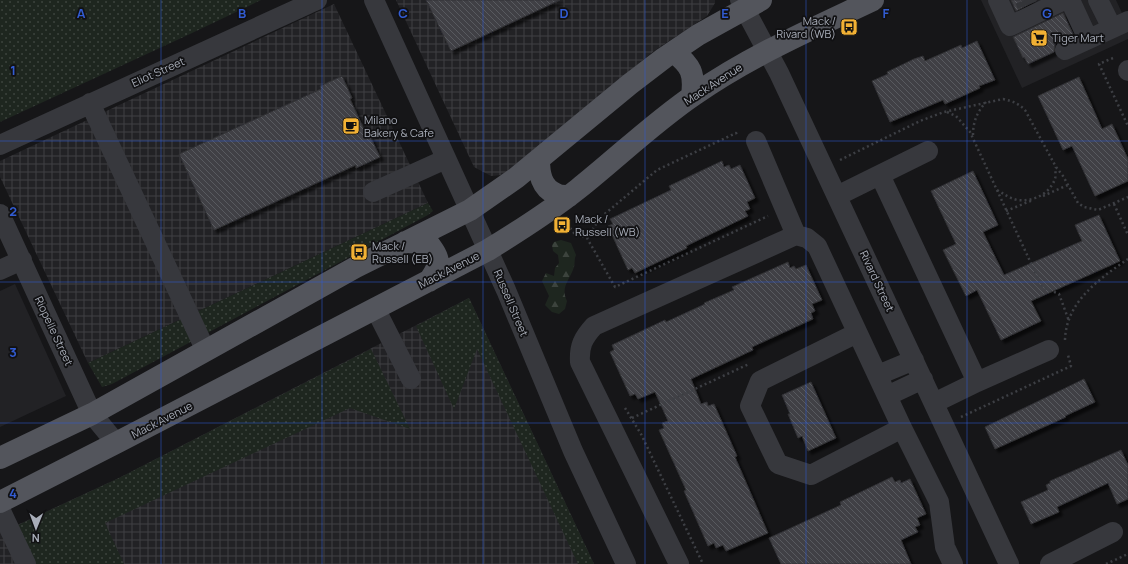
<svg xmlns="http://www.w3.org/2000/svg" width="1128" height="564" font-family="Manrope,sans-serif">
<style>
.built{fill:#222225}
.industrial{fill:url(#industrial-grid)}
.grass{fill:url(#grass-dots)}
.forest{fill:url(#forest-firs)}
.building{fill:url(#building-back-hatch);stroke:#303034;filter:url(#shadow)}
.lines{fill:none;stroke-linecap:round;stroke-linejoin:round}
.minor-tunnel{stroke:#333438;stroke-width:20;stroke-dasharray:20 10;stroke-linecap:butt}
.path{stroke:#3d3f44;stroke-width:2.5;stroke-dasharray:2 3;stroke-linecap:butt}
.minor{stroke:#37383d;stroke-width:20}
.major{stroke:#53555c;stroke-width:22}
.grid{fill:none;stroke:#325cd3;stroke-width:1;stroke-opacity:0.55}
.labels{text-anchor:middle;stroke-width:3.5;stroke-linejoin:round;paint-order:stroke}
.poi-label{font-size:11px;fill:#a8adb8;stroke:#111113;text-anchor:start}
.street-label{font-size:11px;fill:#a8adb8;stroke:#111113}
.grid-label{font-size:13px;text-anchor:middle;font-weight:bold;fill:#325cd3;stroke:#111113;stroke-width:3.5;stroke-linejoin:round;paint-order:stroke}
</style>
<defs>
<pattern id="industrial-grid" width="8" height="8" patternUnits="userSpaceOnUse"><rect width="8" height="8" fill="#222225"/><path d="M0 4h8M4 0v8" fill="none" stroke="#3f3f43"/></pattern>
<pattern id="grass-dots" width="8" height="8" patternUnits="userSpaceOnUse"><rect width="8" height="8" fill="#1e261f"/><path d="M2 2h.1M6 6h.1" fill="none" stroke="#3c433d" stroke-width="1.8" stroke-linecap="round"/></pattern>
<pattern id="forest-firs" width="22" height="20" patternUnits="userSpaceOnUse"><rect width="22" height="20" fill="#1e261f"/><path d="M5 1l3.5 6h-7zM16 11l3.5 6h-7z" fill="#3c433d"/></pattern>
<pattern id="building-back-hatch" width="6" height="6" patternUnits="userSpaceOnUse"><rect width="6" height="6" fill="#404145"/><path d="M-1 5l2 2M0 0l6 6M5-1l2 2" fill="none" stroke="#595a5e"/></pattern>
<filter id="shadow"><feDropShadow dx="3.5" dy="3.5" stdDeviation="1" flood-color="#0009"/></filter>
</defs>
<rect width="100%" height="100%" fill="#161618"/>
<path class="built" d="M981 0H1116L1128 26V39L1022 88Z
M15 284 66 396 0 427V291Z"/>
<path class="industrial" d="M396 0H715V3L707 16 654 51 503 175 491 176 474 167Z
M334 4 428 203 88 363 0 177V161Z
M469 298 594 564H0V533L119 478Z"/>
<path class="grass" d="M0 0H261L190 34 0 122Z
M428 203 433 211 428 215 112 384 102 387 88 363Z
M469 298 594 564H578L477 349 454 409 416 326Z
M371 349 410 429 350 408 105 523 124 564H32L16 526 119 478Z"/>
<path class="forest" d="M561 240 571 243 576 255C574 259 575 263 574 267 570 280 560 287 567 301L565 309 559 314 552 312 545 305 549 296 542 281 546 273 554 276 555 268 559 263 558 255 553 251 552 245 554 242Z"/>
<path class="building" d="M426 0H560L451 51Z
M1011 0H1037L1016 11Z
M1063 13 1073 34 1055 43 1054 52 1028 64 1024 57 1023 58 1013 37Z
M977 41 995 80 979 86 980 88 945 104 943 100 890 122 872 81 888 74 887 72 914 59 923 56 925 61 961 45 962 48Z
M342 76 352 98 350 99 367 136 369 134 380 157 356 168V165L214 230 179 154 321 89 320 86Z
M1079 77 1102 129 1112 124 1128 159V181L1095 196 1072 146 1063 150 1038 96Z
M722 161 724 167 729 165 731 169 740 165 755 198 747 202 750 209 745 211 748 216 686 246 687 248 635 273 632 268 628 270 608 226 613 224 610 219 671 190 669 186Z
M973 171 998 225 983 232 1004 275 1082 241 1075 225 1099 215 1120 261 1031 301 1041 321 1001 340 977 290 966 296 943 250 956 244 931 191Z
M788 262 790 268 794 266 796 269 806 265 822 300 812 304 815 311 811 313 813 319 752 347 753 350 691 379 701 404 707 402 708 406 714 404 737 456 735 457 768 533 726 551 723 545 716 548 714 543 708 546 694 514 684 491 686 490 659 430 664 428 662 423 668 421 655 392 638 399 635 394 630 396 610 352 614 350 612 345 665 320 666 322 705 304 704 303 734 290 732 287Z
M1084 379 1095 402 1065 416 1066 417 995 449 985 427Z
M811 382 836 438 808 451 802 436 798 438 788 414H790L782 395Z
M1121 450 1128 465V499L1117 504 1108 483 1057 507 1059 512 1031 524 1021 502 1048 490 1046 485 1050 483V481Z
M892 477 895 482 900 480 901 483 910 479 926 514 917 518 920 525 915 527 918 532 901 540 911 564H781L769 538 841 505 840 502Z"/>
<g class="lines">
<path class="minor-tunnel" d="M1025 0 1027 5"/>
<path class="path" d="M1113 58 1099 64 1128 126
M947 112 956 116 970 132 1042 287 1059 294 1069 321
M973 135C973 122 977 112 986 102
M840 160 920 121 944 112 1003 99C1012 101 1018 103 1025 110L1056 167 1063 176 1078 203 1084 207 1098 210 1128 197
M997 190C1004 194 1009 198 1017 200 1032 202 1049 195 1055 179 1056 176 1055 171 1056 167
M1043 196 1068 185
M1114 204 1128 235
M1006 211 1033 200
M567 224 574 233 587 238 615 287 768 216
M587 238 600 218 657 170 736 133 738 136
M1065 340C1066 302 1099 279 1128 259
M625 408 641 434 703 564
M961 417 1071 366 1068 355
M632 418 749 364
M1106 564 1128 554"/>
<path class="minor" d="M374 0 506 290 573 451 626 564
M740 0 779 73 1009 564
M998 0 1010 26 1064 0
M1070 0 1088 39
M1098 0 1112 28
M1065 50 1128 21
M1128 70V71
M90 103 206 351
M756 141 796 235
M0 145 317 0
M880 175 977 382 934 403
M373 192 446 159
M837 196 928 151
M0 214 92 414 116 443
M0 270 22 260
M375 308 411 379
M857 333 760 381 750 406 778 464 811 475 902 428
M878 375 914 360
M977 382 1049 350
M887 396 923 379
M0 509 26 564
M679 564 580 362C579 346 583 338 594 326L796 235 807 238 817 246 902 428 939 502 945 547 953 564
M1050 564 1113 532"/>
<path class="major" d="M674 52C691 66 695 73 692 96
M539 159C539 173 541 188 556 194 559 196 565 196 569 196
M405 242 428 243C441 260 441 264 429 281
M0 458 92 414 356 267 470 210 516 178 630 84 664 58 698 35 761 0
M0 502 116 443 488 250C519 231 549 212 578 189 617 158 653 123 694 95 750 56 812 29 873 0"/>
</g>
<path class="grid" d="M161 0V564M322 0V564M483 0V564M645 0V564M806 0V564M967 0V564M0 141H1128M0 282H1128M0 423H1128"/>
<defs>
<symbol id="bus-square" viewBox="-11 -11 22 22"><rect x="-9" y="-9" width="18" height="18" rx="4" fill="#f2b134" stroke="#111113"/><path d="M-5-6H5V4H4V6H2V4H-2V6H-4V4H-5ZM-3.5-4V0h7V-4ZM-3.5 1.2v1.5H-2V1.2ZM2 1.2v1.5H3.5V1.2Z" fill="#111"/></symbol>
<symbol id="supermarket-square" viewBox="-11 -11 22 22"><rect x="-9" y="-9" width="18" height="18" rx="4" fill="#f2b134" stroke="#111113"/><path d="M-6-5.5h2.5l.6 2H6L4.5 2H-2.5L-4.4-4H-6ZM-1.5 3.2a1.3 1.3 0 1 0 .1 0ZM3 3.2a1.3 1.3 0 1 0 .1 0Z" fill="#111"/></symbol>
<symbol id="cafe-square" viewBox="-11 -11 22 22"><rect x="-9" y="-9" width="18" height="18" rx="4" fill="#f2b134" stroke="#111113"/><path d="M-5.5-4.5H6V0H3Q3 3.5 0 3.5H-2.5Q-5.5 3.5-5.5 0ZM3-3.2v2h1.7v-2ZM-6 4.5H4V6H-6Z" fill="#111"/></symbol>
</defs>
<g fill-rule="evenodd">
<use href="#bus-square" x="839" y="17" width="20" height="20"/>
<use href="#supermarket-square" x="1029" y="28" width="20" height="20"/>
<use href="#cafe-square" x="341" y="116" width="20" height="20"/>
<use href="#bus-square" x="552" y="215" width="20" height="20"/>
<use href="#bus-square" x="349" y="242" width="20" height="20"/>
</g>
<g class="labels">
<g class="poi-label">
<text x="836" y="25" text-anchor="end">Mack /<tspan x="836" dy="13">Rivard (WB)</tspan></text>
<text x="1052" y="42">Tiger Mart</text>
<text x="364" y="124">Milano<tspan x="364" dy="13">Bakery &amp; Cafe</tspan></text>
<text x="575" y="223">Mack /<tspan x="575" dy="13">Russell (WB)</tspan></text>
<text x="372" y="250">Mack /<tspan x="372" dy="13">Russell (EB)</tspan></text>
</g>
<g class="street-label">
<text transform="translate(158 72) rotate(-24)" y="4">Eliot Street</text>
<text transform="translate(713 84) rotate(-33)" y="4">Mack Avenue</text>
<text transform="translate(449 270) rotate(-27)" y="4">Mack Avenue</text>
<text transform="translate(877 281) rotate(65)" y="4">Rivard Street</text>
<text transform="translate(511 303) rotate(67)" y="4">Russell Street</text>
<text transform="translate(54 331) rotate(65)" y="4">Riopelle Street</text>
<text transform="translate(162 420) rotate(-27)" y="4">Mack Avenue</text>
</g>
</g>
<g class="grid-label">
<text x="81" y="18">A</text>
<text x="242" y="18">B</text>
<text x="403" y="18">C</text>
<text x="564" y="18">D</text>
<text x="725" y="18">E</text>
<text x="886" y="18">F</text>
<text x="1047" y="18">G</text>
<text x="13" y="75">1</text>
<text x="13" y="216">2</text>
<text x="13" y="357">3</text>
<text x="13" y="498">4</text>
</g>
<g transform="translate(36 528) rotate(181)" stroke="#111113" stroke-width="3" paint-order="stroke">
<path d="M0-3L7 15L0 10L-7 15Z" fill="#a8adb8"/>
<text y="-6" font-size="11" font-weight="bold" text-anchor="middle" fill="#a8adb8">N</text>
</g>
</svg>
